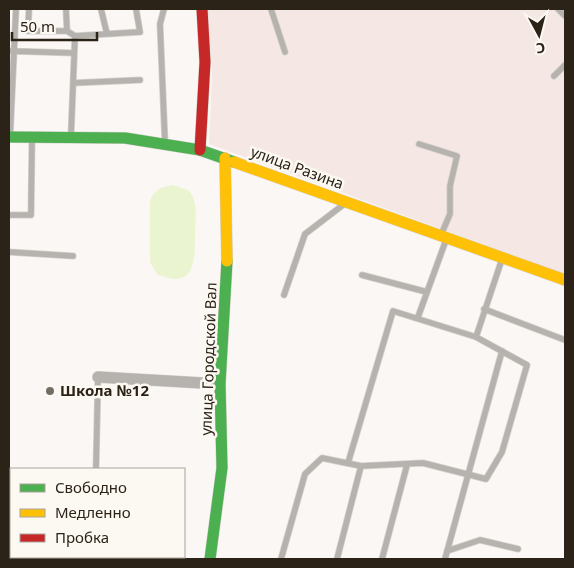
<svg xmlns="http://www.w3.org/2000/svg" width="574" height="568" font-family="'Noto Sans',sans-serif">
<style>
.industrial{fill:#f4e7e4}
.green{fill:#ebf4d1}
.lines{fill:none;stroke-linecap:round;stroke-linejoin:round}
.lane-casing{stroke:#d4d1cd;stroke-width:7}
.street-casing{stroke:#d4d1cd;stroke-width:12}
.fast-casing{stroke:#d4d1cd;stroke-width:12}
.slow-casing{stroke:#d4d1cd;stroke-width:12}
.jam-casing{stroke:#d4d1cd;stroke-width:12}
.lane{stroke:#b6b2ae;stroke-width:5.5}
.street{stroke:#b6b2ae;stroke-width:11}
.fast{stroke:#4caf50;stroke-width:11}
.slow{stroke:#ffc107;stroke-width:11}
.jam{stroke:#c62828;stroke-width:11}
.poi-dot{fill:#746d65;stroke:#fcf8f2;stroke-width:2}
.labels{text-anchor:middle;stroke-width:5;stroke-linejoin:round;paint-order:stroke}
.street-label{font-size:15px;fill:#2c2318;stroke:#fcf8f2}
.poi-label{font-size:15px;font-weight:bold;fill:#2c2318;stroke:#fcf8f2;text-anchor:start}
</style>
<rect width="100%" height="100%" fill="#faf7f4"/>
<path class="industrial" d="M208 9H565V274L209 144 212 77Z"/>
<path class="green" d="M173 185 188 190C199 201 195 219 195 234 195 261 195 291 157 274L150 262V202C153 190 161 187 173 185Z"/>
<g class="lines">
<defs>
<path id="lane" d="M29 9 28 31H67
M66 9 67 31 75 36 107 34 101 9
M164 9 160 24 165 143
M271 9 285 52
M558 9 565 16
M107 34 140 32 136 9
M9 51 74 53
M554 76 565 65
M73 83 140 80
M71 135 75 36
M10 137 16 9
M419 144 457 156 450 186V214L441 235
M9 215H31L32 140
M9 252 73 256
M362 275 427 292
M284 295 305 234 343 205
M484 309 565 340
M418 317 446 240
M348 463 393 311 476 337 502 259
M361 466 423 463 486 479 502 452 527 365 476 337
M96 469 98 377
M447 551 480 540 518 549
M105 557V559
M281 559 305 474 322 458 361 466 337 559
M382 559 407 465
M445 559 502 351"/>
<path id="street" d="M98 377 220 384"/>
<path id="fast" d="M9 137 125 138 200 150 234 162
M210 559 222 468 220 384 227 261"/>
<path id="slow" d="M225 158 227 261
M234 162 565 280"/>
<path id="jam" d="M200 150 205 62 202 9"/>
</defs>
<use href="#lane" class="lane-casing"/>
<use href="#street" class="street-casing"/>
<use href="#fast" class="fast-casing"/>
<use href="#slow" class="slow-casing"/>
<use href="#jam" class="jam-casing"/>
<use href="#lane" class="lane"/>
<use href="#street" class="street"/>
<use href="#fast" class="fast"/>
<use href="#slow" class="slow"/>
<use href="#jam" class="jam"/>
</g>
<circle class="poi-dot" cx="50" cy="391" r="5"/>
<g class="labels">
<g class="street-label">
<text transform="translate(297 168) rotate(20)" y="5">улица Разина</text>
<text transform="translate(209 359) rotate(-88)" y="5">улица Городской Вал</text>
</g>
<g class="poi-label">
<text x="60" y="396">Школа №12</text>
</g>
</g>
<rect width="574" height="568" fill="none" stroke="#2c2318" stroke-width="20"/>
<rect x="10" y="468" width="175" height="90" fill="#fcf8f2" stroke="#a9a39b"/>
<rect x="20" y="484" width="25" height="8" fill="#4caf50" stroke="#a9a39b"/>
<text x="55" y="493" font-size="15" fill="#2c2318">Свободно</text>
<rect x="20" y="509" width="25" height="8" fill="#ffc107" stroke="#a9a39b"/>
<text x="55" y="518" font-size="15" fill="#2c2318">Медленно</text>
<rect x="20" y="534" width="25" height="8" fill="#c62828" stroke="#a9a39b"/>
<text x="55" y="543" font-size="15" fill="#2c2318">Пробка</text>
<g transform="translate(539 35) rotate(173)" stroke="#fcf8f2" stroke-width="4" paint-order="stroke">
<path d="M0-4L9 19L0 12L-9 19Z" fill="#2c2318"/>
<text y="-8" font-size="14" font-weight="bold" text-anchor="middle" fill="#2c2318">С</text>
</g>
<path d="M12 32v8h85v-8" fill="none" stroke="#2c2318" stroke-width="2.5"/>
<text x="20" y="32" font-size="15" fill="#2c2318" stroke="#fcf8f2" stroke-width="4" paint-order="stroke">50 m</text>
</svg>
